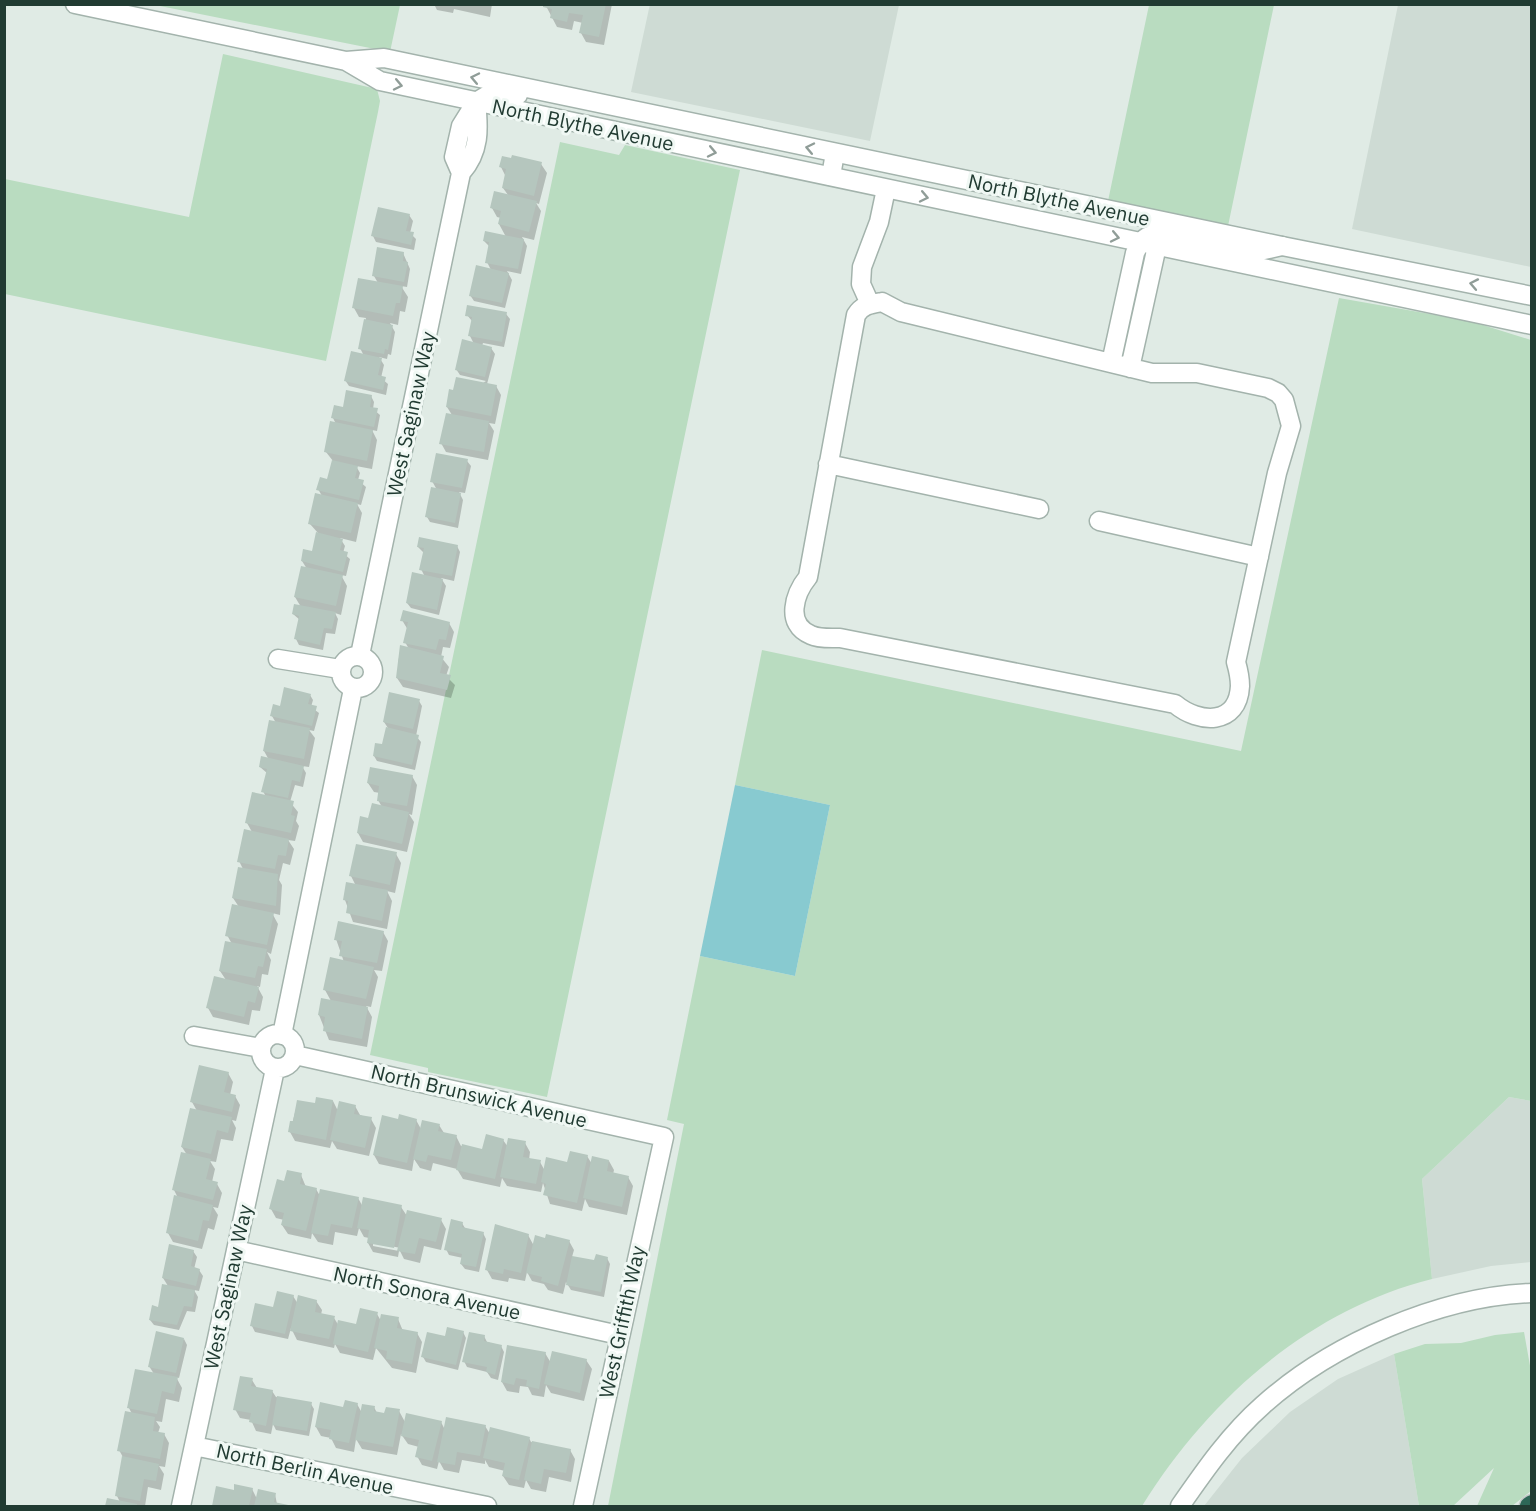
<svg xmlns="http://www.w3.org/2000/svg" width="1536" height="1511" font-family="'IBM Plex Sans',sans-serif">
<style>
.built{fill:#cedbd4}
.green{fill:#b9dcc0}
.water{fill:#88cad0}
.shadow{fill:#0003}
.building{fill:#b5c6be}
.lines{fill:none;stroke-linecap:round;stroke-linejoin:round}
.minor-casing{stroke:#a3b3ac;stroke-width:21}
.tertiary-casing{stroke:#a3b3ac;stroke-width:21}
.motorway-casing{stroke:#c1c8c6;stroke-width:21}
.minor{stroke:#fff;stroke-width:18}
.tertiary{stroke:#fff;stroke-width:18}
.motorway{stroke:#2d6757;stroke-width:18}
.oneway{stroke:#909d98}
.labels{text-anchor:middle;stroke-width:6;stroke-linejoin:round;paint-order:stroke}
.street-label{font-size:20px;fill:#213b32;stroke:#f0f8f4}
</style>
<rect width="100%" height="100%" fill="#e0ebe5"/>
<path class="built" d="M650 4 899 5 870 141 631 92Z
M1398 5H1531V267L1352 229Z
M1509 1097 1531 1101V1262L1491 1266 1432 1279 1422 1179Z
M1394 1354 1419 1506H1204L1242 1458 1290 1412 1338 1379Z"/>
<path class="green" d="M155 5H400L390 52Z
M1149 5H1274L1228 226 1108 201Z
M223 54 377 89 380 101 378 112 326 361 5 294V179L189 217Z
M560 142 619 155 625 145 740 170 547 1097 428 1072V1068L370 1055Z
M1339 298 1470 321 1531 340V1101L1509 1097 1422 1179 1432 1279C1308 1310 1208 1400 1142 1506H608L684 1124 667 1120 700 956 795 976 830 805 735 785 762 650 1241 751Z
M1524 1332 1532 1377 1531 1491 1512 1506H1477L1494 1468 1453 1506H1419L1394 1354 1425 1344 1461 1343 1495 1335Z"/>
<path class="water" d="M735 785 830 805 795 976 700 956Z"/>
<path class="shadow" d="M434 4H492L490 17 454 9 453 13 437 10Z
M545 4H612L604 45 586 42 581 33 583 23 574 21 572 30 557 27Z
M541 164 547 173 539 204 536 203 541 211 534 240 522 237 527 246 521 274 507 271 512 280 505 308 474 301 470 295 491 270 487 262 490 247 484 241 506 237 499 224 501 218 497 217 492 208 508 195 503 188 506 177 501 167Z
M409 215 413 221 410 233 416 239 414 250 376 242 373 236Z
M403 253 410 269 407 287 401 286 408 297 405 312 400 311 398 325 390 323 395 332 391 355 388 354 387 359 379 357 384 365 381 378 388 384 386 395 349 386 345 380 364 356 360 348 366 318 359 317 354 308 378 283 374 276Z
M506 314 510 319 504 347 483 343 482 346 491 348 495 354 487 384 496 386 501 395 495 424 489 423 494 431 488 460 446 452 441 443 452 415 447 407 486 381 460 375 456 369 474 344 470 336 472 321 467 315Z
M371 396 374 402 373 409 380 415 377 431 372 430 377 440 372 469 356 466 360 473 358 480 366 487 361 505 357 504 362 513 356 542 340 538 345 546 343 553 350 559 346 576 341 575 347 586 341 615 335 613 338 619 335 634 326 633 323 650 299 645 296 639 300 620 293 614 301 607 295 597 307 569 302 561 313 553 318 533 310 524 322 496 318 489 328 481 333 461 326 452 336 424 333 418 344 409Z
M467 461 471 466 465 493 459 492 463 500 458 528 430 522 427 517 437 490 432 481Z
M457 546 460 552 454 581 441 578 446 586 439 615 411 608 407 603 425 577 421 569 424 553 418 547Z
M402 620 449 623 454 632 450 648 443 647 441 657 449 667 446 676 455 685 451 698 403 687 397 678 400 667 398 663 401 647 409 649 405 642 408 630Z
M310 695 313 700 311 707 319 713 314 731 309 730 315 738 309 767 302 766 306 773 303 787 295 785 290 802 298 812 296 821 299 826 295 841 288 840 294 849 290 865 283 863 279 880 282 885 280 915 272 913 278 924 271 954 267 952 271 960 268 975 262 974 260 987 257 986 263 997 260 1011 252 1010 249 1025 213 1017 208 1008 226 980 220 971 232 944 227 935 239 907 233 898 243 869 239 861 252 832 247 823 266 797 263 791 267 773 260 767 269 760 264 751 276 723 272 716 281 707Z
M419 701 422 706 416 736 421 742 415 770 377 761 374 756 383 746 388 728 384 722Z
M412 776 417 785 412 815 409 814 414 822 407 852 363 842 358 833 382 807 378 800 380 793 374 792 368 783Z
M396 854 401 863 395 893 387 891 392 901 387 929 353 922 345 900 356 886 351 876Z
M383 932 388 941 382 971 374 970 378 977 371 1007 366 1006 372 1017 367 1047 329 1040 319 1015 331 1001 325 990 344 962 336 939Z
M228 1073 233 1082 230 1095 235 1096 240 1105 236 1121 232 1120 236 1128 233 1141 221 1139 216 1162 210 1161 215 1169 212 1182 217 1184 222 1193 218 1208 213 1207 218 1215 214 1230 208 1228 202 1249 173 1242 168 1233 178 1198 174 1190 187 1155 182 1147 197 1111 192 1102Z
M298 1101 316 1105 333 1101 338 1111 355 1106 360 1115 371 1119 376 1128 369 1156 337 1149 332 1141 330 1148 295 1141 290 1132Z
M416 1120 421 1129 439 1125 444 1133 456 1136 461 1146 483 1151 503 1140 508 1147 525 1143 530 1152 529 1160 540 1162 545 1171 587 1156 592 1164 609 1161 614 1170 613 1174 628 1177 633 1186 627 1215 589 1207 585 1199 582 1211 550 1204 543 1183 541 1192 507 1186 502 1178 500 1187 463 1179 457 1169 433 1163 431 1171 420 1168 414 1159 412 1171 379 1164 374 1155 399 1121Z
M301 1175 306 1187 316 1189 320 1196 358 1198 363 1207H401L407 1216 441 1220 446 1229 441 1250 424 1246 420 1263 404 1259 400 1251 401 1248 373 1243V1246L399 1251 398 1257 373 1252 368 1243 369 1238 364 1237 359 1228 357 1236 335 1232 333 1245 318 1242 312 1233 311 1239 288 1234 282 1225 284 1220 276 1218 271 1209 286 1183Z
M462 1223 466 1230 483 1233 486 1239 479 1272 465 1269 461 1264 463 1258 449 1255 446 1249Z
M528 1235 534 1246 569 1241 574 1250 572 1257 596 1262 607 1258 610 1264 604 1297 571 1290 566 1282 563 1294 548 1290 544 1284 532 1281 527 1272 525 1281 509 1278 508 1282 492 1279 487 1270Z
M193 1251 197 1257 194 1269 199 1270 203 1276 199 1291 194 1290 198 1297 195 1312 187 1311 179 1330 154 1325 150 1320 159 1308 168 1286 163 1278Z
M293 1296 298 1304 316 1301 322 1310 321 1315 334 1318 339 1326H357L377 1314 381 1321 398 1319 403 1331 417 1333 422 1342 416 1373 392 1368 376 1348 373 1360 340 1353 335 1344 334 1348 297 1340 291 1328 288 1339 255 1332 252 1326Z
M463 1332 466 1338 458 1370 426 1362 423 1357Z
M484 1336 487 1342 501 1346 504 1352 498 1380 491 1378 487 1372 467 1367 464 1361Z
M184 1339 187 1345 179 1378 176 1377 182 1388 179 1402 166 1399 162 1422 156 1421 160 1427 158 1433 164 1434 169 1443 165 1467 159 1466 164 1474 161 1490 148 1487 145 1506H107L108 1499 120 1502 117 1496 124 1459 119 1450 132 1414 129 1408 154 1374 149 1366Z
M545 1353 551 1363 586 1360 592 1369 584 1401 551 1393 546 1385 544 1397 532 1395 528 1387 520 1386 519 1393 507 1391 502 1382Z
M252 1380 257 1388 272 1391 276 1397 311 1404 314 1409 309 1436 276 1430 273 1424 271 1434 256 1431 251 1420 240 1418 235 1409Z
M357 1404 362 1413 374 1407 377 1413 386 1414 399 1411 405 1422H441L445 1430 485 1426 490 1434 529 1438 531 1442 570 1450 575 1459 571 1482 549 1477 546 1492 531 1489 526 1480 524 1488 509 1485 503 1476 505 1471 489 1467 485 1460V1464L462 1460 459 1473 444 1470 439 1461 437 1469 422 1465 417 1456 419 1447 408 1444 401 1434 397 1455 362 1449 356 1439 354 1452 336 1448 331 1438 321 1436 316 1427Z
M217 1488 235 1492 252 1489 257 1499 275 1494 277 1504 291 1506H214Z"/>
<path class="building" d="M543 4H606L599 37 579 33 583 15 569 13 567 22 550 18 552 9 543 7Z
M512 155 542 162 534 196 502 188 506 169 499 167 502 156 511 158Z
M494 191 537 201 529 232 498 224 501 211 490 208Z
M378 207 410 214 406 231 414 232 411 245 371 236Z
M485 231 524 239 518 269 485 263 489 242 483 241Z
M377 247 404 252 403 261 408 262 404 282 372 276Z
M476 265 509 273 502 303 469 296Z
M358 278 403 286 400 303H396L393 316 352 308Z
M467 305 507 312 502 342 468 336 472 317 465 316Z
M364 319 393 325 388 350 385 349 384 354 358 349Z
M462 339 492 347 485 377 455 370Z
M351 351 382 358 378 375 386 377 383 390 344 381Z
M456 377 497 385 491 416 446 407 449 389 453 390Z
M346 390 372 395 370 407 378 408 374 427 331 418 334 405 343 407Z
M446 413 489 421 484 452 439 444Z
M330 421 373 430 367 461 324 452Z
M436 453 468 459 462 488 430 482Z
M332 460 358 466 355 478 364 480 359 500 316 490 320 477 327 479Z
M431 487 461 493 455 523 425 517Z
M315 493 358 503 351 533 308 524Z
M316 532 343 539 340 550 348 552 343 572 301 561 303 549 312 551Z
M419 537 458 545 452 576 419 570 424 548 417 547Z
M301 566 343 575 336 606 294 597Z
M412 572 443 579 437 610 406 603Z
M294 604 336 612 332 629 324 628 320 645 294 639 299 616 292 614Z
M403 610 450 622 446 640 439 639 436 650 403 643 408 622 400 621Z
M400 645 444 656 440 673 451 675 447 690 396 678Z
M284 687 311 694 308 704 317 706 312 726 270 716 273 704 280 706Z
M389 692 420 699 413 729 383 722Z
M269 720 310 728 304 759 263 751Z
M386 727 419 735 412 765 373 756 375 743 382 744Z
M261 756 304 766 300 782 292 780 288 798 261 792 267 769 259 767Z
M370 767 413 775 407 806 377 801 379 786 367 783Z
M252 792 294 801 291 815 295 816 291 833 245 823Z
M372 803 409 812 402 844 357 833 360 816 368 818Z
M244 829 289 839 286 856 278 855 275 869 237 862Z
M356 844 397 852 390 885 349 876Z
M238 867 278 874 276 906 232 898Z
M346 882 388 890 382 921 346 913 348 901 343 900Z
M232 904 274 913 267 945 225 936Z
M338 921 384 931 377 963 339 956 342 941 334 940Z
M225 941 267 949 263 967 258 966 255 978 219 971Z
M330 957 374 967 366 999 323 990Z
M214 976 259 987 255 1003 248 1001 244 1017 206 1008Z
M321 998 368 1007 362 1039 323 1031 325 1017 318 1015Z
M199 1065 229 1072 224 1092 236 1095 232 1112 190 1102Z
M316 1097 333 1100 326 1140 288 1132 290 1121H293L297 1100 315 1103Z
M339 1101 356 1105 354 1114 372 1117 365 1148 330 1140Z
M190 1108 232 1117 228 1133 217 1130 211 1154 181 1147Z
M399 1114 417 1119 407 1163 373 1155 382 1115 398 1119Z
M422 1120 440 1124 438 1131 457 1135 451 1160 428 1155 426 1162 413 1159Z
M486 1134 504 1139 495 1179 456 1170 462 1144 482 1149Z
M508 1138 526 1141 523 1157 541 1160 536 1184 500 1177Z
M570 1151 588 1155 577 1203 543 1195 546 1184 541 1182 546 1157 567 1162Z
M181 1152 211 1159 206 1179 218 1182 213 1200 172 1190Z
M592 1156 609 1160 607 1171 629 1176 622 1207 583 1198Z
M287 1170 302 1173 300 1184 317 1188 306 1231 281 1225 284 1213 269 1209 277 1179 284 1181Z
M320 1189 359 1197 352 1228 331 1224 328 1236 311 1233Z
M174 1195 213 1205 209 1221 203 1220 198 1241 166 1233Z
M363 1197 402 1205 394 1248 367 1243 369 1230 357 1228Z
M407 1210 442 1218 436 1242 419 1238 415 1254 397 1251Z
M451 1219 463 1222 462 1227 484 1232 476 1267 460 1264 462 1254 444 1250Z
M495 1224 529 1234 521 1273 504 1269 503 1274 485 1270Z
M546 1234 570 1240 558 1286 541 1281 542 1277 526 1273 535 1235 545 1238Z
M169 1244 194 1250 191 1266 200 1269 196 1286 162 1278Z
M596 1254 608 1257 601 1292 566 1285 572 1256 594 1260Z
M162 1284 195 1290 192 1307 184 1306 177 1325 149 1320 152 1305 158 1307Z
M277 1291 294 1295 285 1334 250 1326 255 1303 273 1307Z
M298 1295 317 1300 315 1312 335 1316 329 1339 290 1331Z
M360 1308 378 1312 368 1352 333 1344 338 1320 356 1324Z
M381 1314 399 1317 397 1328 418 1332 412 1364 386 1359 387 1351 374 1348Z
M447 1327 464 1331 456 1365 421 1357 427 1332 445 1336Z
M156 1331 184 1338 176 1373 148 1367Z
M469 1332 485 1335 484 1341 502 1345 495 1375 486 1372 487 1367 462 1362Z
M507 1345 546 1352 539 1389 526 1386 527 1380 516 1378 514 1385 501 1382Z
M552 1351 587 1359 580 1393 544 1384Z
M135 1369 178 1377 174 1394 162 1391 157 1414 127 1408Z
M240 1376 253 1378 251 1386 273 1390 266 1426 249 1422 251 1413 233 1410Z
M277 1396 312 1402 307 1431 272 1425Z
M345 1400 358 1403 349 1443 329 1439 331 1430 315 1427 320 1402 343 1407Z
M362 1404 375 1406 374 1411 384 1413 386 1407 400 1409 393 1447 355 1440Z
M125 1411 155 1417 153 1431 165 1433 160 1459 117 1451Z
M406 1413 442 1421 432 1461 415 1457 419 1440 401 1436Z
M446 1417 486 1425 480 1456 457 1452 455 1465 437 1462Z
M490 1427 530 1437 519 1480 502 1476 505 1463 483 1458Z
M532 1441 571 1449 566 1473 544 1469 541 1484 524 1480Z
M122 1456 159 1464 156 1481 144 1479 140 1501 115 1496Z
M234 1484 253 1488 249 1506H212L216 1486 234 1490Z
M258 1489 276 1493 274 1502 293 1506H254Z
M107 1498 137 1504V1506H105Z"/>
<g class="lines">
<defs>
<path id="minor" d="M461 173 454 157 461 126 476 102 496 90 518 95
M831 176 835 153
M882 302 901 312 1152 373H1197L1268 388 1278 393 1284 400 1291 426 1277 473 1236 662C1238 669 1240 678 1240 686 1238 726 1199 724 1175 704L840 638C831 638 819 639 811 635 784 624 795 593 808 577L856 315C862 305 871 304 882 302Z
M870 304 861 284 862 267 879 222 886 189
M1111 363 1135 253C1141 239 1147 235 1161 232L1255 252 1282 246
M1130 368 1157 246
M828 464 1039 509
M1099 521 1259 557
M360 655 461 173C480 152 479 129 476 102
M341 672a16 16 0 1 1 32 0a16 16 0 1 1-32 0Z
M278 659 340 669
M261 1051a17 17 0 1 1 34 0a17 17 0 1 1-34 0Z
M282 1035 353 689
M194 1036 261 1048
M295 1055 664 1137 583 1506
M236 1250 619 1335
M194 1446 487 1506
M181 1506 275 1069"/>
<path id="tertiary" d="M75 4 346 61 384 58 1282 246 1532 296
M346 61 380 81 1532 325
M1180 1506C1205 1470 1230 1434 1263 1405 1331 1344 1440 1296 1532 1293"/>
<path id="motorway" d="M1529 1506 1532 1504"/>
</defs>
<use href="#minor" class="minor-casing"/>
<use href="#tertiary" class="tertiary-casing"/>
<use href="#motorway" class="motorway-casing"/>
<use href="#minor" class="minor"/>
<use href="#tertiary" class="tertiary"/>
<use href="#motorway" class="motorway"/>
</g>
<defs><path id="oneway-chevron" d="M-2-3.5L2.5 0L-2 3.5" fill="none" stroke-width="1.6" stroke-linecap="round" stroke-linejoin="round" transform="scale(1.5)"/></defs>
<g class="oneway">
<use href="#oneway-chevron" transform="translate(475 78) rotate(-168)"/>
<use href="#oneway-chevron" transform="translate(398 85) rotate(12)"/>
<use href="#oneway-chevron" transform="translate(810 148) rotate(-168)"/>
<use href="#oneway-chevron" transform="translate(712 152) rotate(12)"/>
<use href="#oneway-chevron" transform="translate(924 197) rotate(12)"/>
<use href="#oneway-chevron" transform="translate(1115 237) rotate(12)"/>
<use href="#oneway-chevron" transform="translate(1474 284) rotate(-169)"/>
</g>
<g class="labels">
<g class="street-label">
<text transform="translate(583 125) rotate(12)" y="7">North Blythe Avenue</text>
<text transform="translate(1059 200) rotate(12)" y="7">North Blythe Avenue</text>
<text transform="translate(411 414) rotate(-78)" y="7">West Saginaw Way</text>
<text transform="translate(479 1096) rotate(13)" y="7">North Brunswick Avenue</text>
<text transform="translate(228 1287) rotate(-78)" y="7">West Saginaw Way</text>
<text transform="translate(427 1293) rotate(12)" y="7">North Sonora Avenue</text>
<text transform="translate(622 1322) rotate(-78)" y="7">West Griffith Way</text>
<text transform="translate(305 1469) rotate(12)" y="7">North Berlin Avenue</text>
</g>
</g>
<rect width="1536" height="1511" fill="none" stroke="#213b32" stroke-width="12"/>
</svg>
